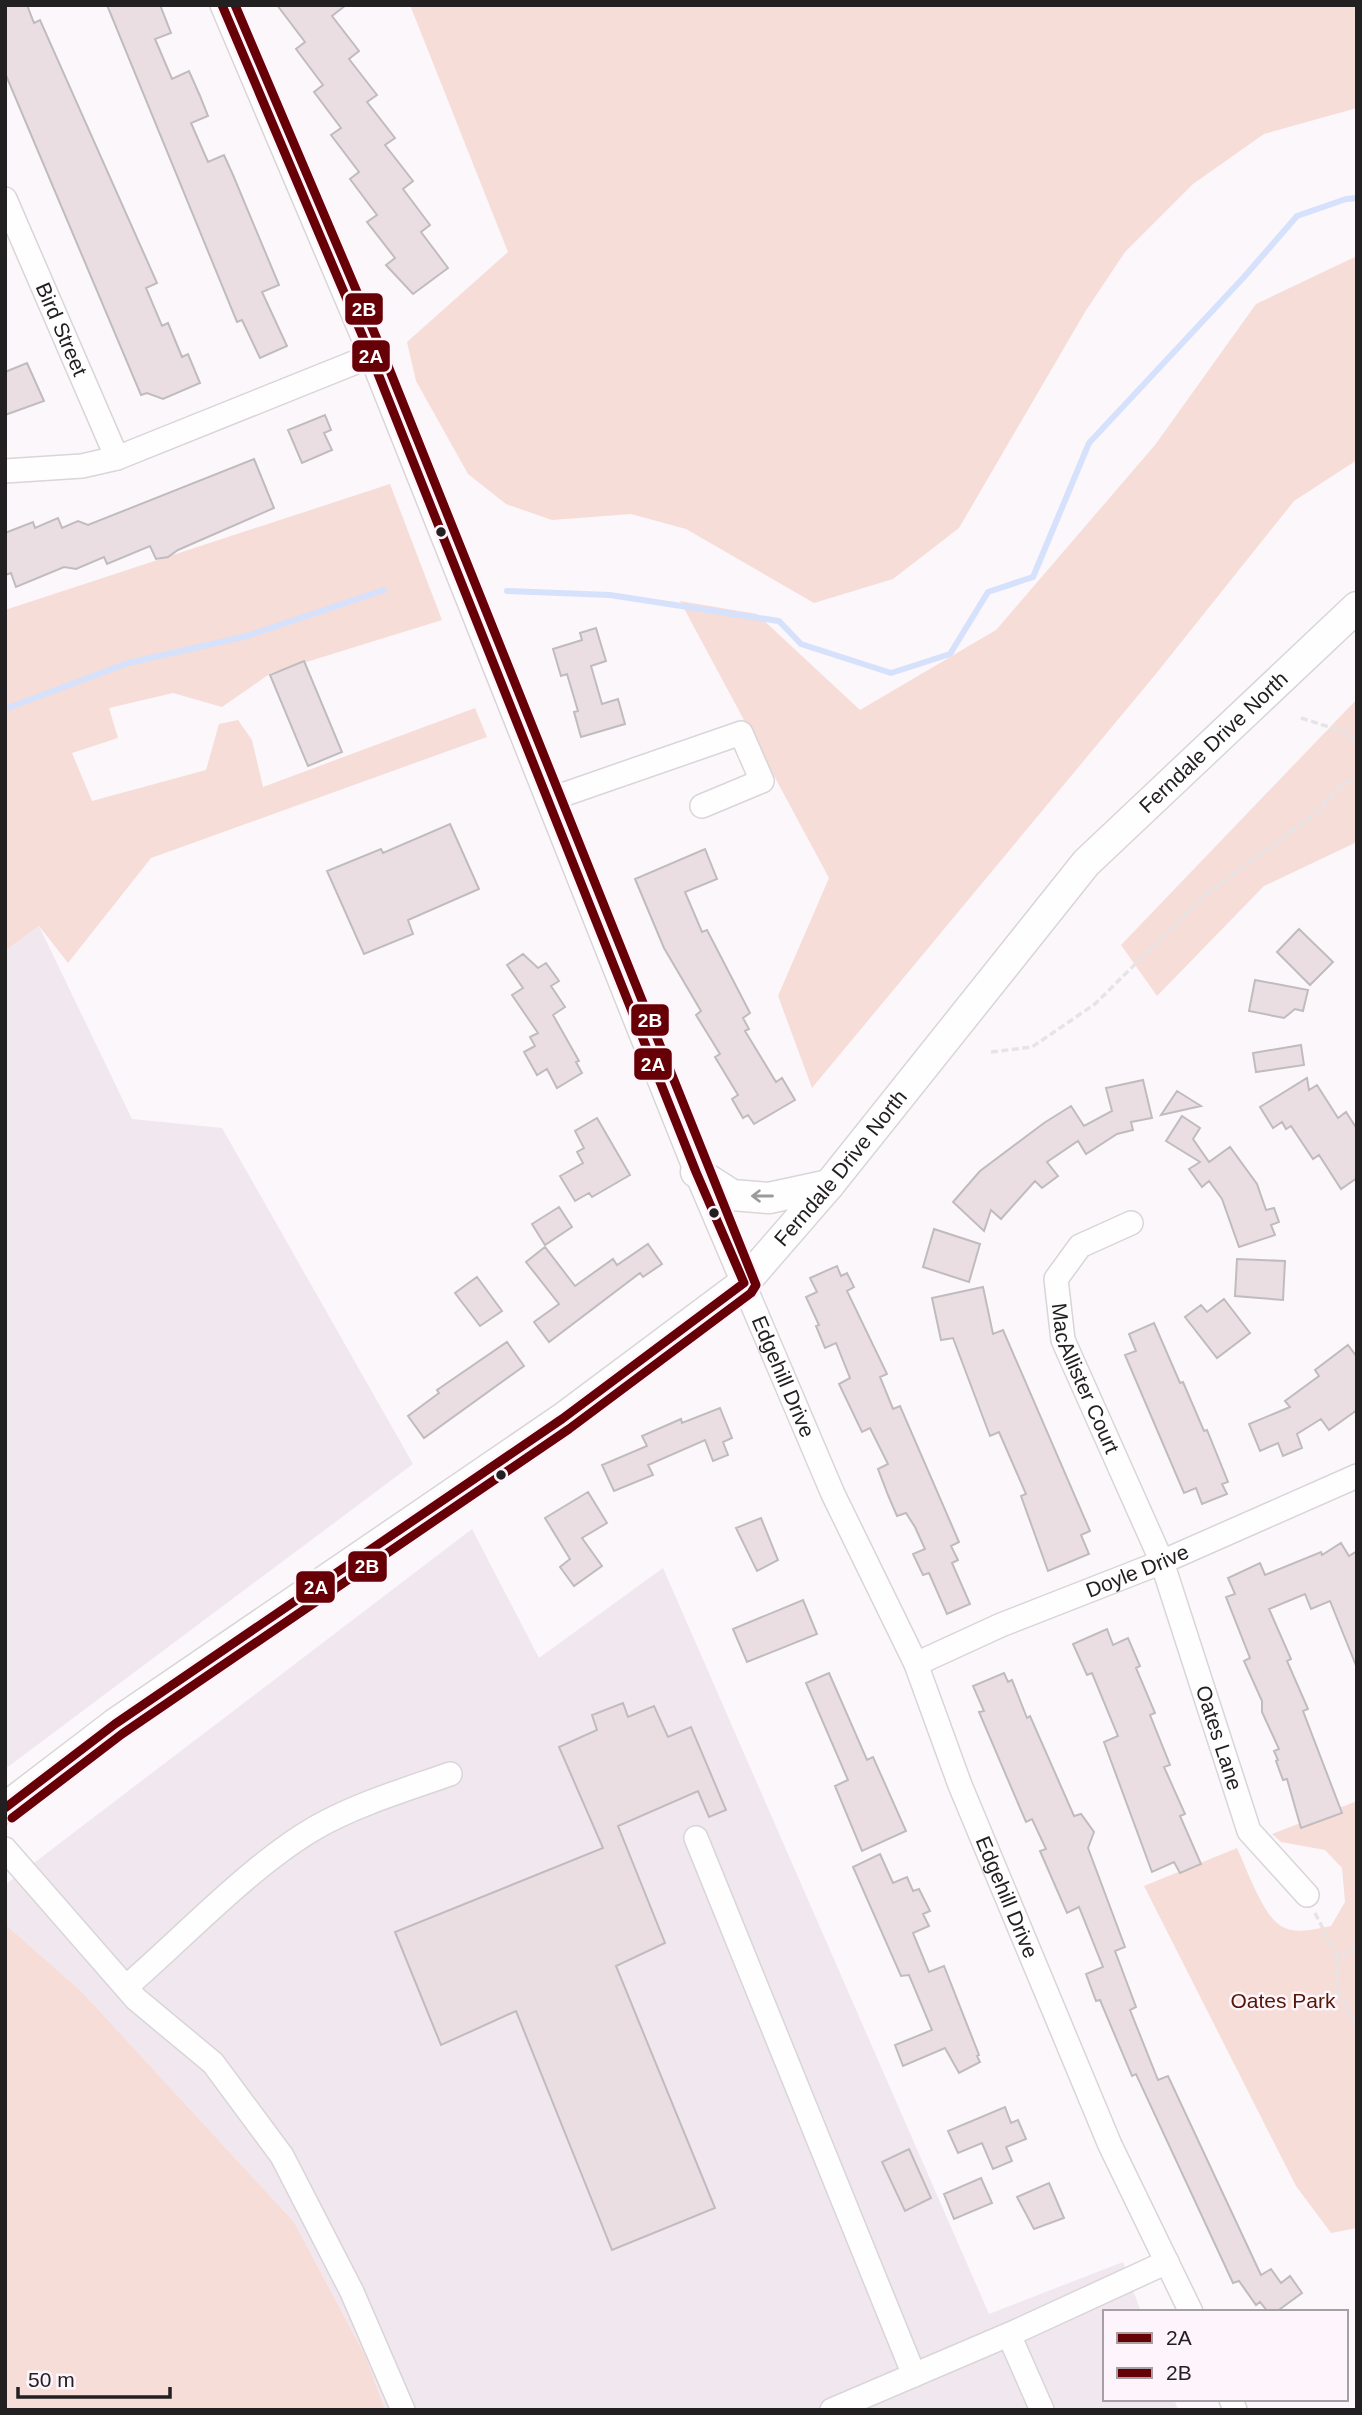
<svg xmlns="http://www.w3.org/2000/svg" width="1362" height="2415" font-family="Helvetica,sans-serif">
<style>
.built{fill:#f1e7ef}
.green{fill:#f6ddd8}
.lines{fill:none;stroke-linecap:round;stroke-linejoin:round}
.stream{stroke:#d6e1fc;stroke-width:6}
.building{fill:#ebdee2;stroke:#c0bcbe;stroke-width:2}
.minor-casing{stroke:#d9d5d8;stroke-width:26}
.major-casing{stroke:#d9d5d8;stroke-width:33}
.path{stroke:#e6e4e6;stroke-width:3.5;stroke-dasharray:7 3.5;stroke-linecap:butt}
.minor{stroke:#fffefe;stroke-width:23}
.major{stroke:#fffefe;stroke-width:30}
.bus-1-casing{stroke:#fef5fc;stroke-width:14}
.bus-2-casing{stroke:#fef5fc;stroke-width:14}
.bus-1{stroke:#660006;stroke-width:9}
.bus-2{stroke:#660006;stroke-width:9}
.oneway{stroke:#9c9a9b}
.bus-dot{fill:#232022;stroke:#fef5fc;stroke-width:2.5}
.labels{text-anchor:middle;stroke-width:5;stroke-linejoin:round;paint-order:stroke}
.street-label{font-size:21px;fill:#232022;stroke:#fef5fc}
.park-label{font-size:21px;fill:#561703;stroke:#fef5fc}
.line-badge{stroke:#fef5fc;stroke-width:2.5}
.badge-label{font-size:19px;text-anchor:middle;font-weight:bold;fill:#fff}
</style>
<rect width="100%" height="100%" fill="#fcf7fb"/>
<path class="built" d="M39 926 132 1119 222 1128 413 1464 5 1769V951Z
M472 1529 539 1658 663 1568 989 2314 1123 2262 1141 2312H1105V2399H1174L1178 2410H385L366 2357 294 2222 82 1992 5 1924V1885Z"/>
<path class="green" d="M410 5H1357V108L1264 134 1193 184 1125 252 1085 312 959 528 893 579 814 603 686 529 631 514 552 520 506 504 468 474 416 381 407 342 508 252Z
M1357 256V460L1294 501 1155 675 812 1088 778 996 829 878 680 601 757 614 860 710 996 630 1155 445 1256 304Z
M390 484 442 620 271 673 222 707 173 693 109 708 118 738 72 753 92 801 206 770 219 724 238 720 252 740 263 787 475 708 487 737 151 858 68 963 39 926 5 951V610Z
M1357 699V842L1264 886 1157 996 1121 945Z
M1357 1801V2228L1331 2233 1296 2186 1144 1886 1237 1848C1246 1867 1263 1916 1281 1926 1296 1935 1315 1929 1331 1926L1345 1902 1342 1868 1325 1850 1281 1842 1272 1834Z
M5 1924 82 1992 294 2222 366 2357 385 2410H5Z"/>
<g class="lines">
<path class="stream" d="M507 591 610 595 779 621 801 644 891 673 950 654 988 592 1033 577 1089 443 1244 277 1297 216 1346 199 1357 198
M5 709 128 663 247 636 384 590"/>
</g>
<path class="building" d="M5 5H27L34 23 40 20 157 283 146 288 162 326 168 323 182 357 188 354 200 383 163 399 147 393 141 395 5 73Z
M107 5H160L171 33 155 39 172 79 189 71 200 96 208 116 191 123 208 162 224 155 233 175 279 285 262 292 287 346 260 358 242 320 237 322Z
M277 5H346L332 16 359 51 349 59 377 95 367 102 395 138 385 145 413 181 403 189 430 225 421 232 448 268 413 294 386 265 395 258 367 222 377 215 350 179 359 172 331 135 341 128 314 92 323 85 296 49 305 42Z
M27 363 44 401 5 415V372Z
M325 415 331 430 324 433 332 450 302 463 288 430Z
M254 459 274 508 178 550 168 557 156 559 150 546 107 564 104 557 76 569 64 567 16 587 11 573 5 575V533L33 522 35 528 58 518 62 528 78 521 88 525Z
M596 628 606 661 591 666 602 704 618 699 625 724 581 737 574 712 578 711 567 674 561 676 553 649 582 640 580 633Z
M304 661 342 752 308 766 270 675Z
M450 824 479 889 408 920 413 934 364 954 327 871 381 849 383 853Z
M705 849 717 879 685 892 702 932 707 930 750 1013 743 1018 749 1029 745 1031 776 1082 782 1078 795 1100 754 1124 748 1115 743 1118 732 1099 738 1095 715 1057 720 1054 696 1015 701 1011 664 948 635 879Z
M1299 929 1333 962 1310 985 1277 952Z
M523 954 538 968 546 963 559 981 551 986 565 1007 553 1015 579 1061 576 1062 582 1073 557 1088 547 1069 537 1075 524 1052 535 1046 530 1037 538 1033 512 995 523 988 507 965Z
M1255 980 1308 990 1303 1011 1295 1009 1284 1018 1249 1011Z
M1301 1045 1304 1065 1256 1072 1253 1053Z
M1307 1078 1309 1090 1317 1085 1338 1118 1346 1112 1357 1129V1178L1341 1189 1319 1155 1313 1159 1291 1126 1286 1129 1282 1122 1273 1128 1260 1107Z
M1143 1080 1152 1118 1131 1122 1133 1130 1117 1134 1086 1154 1078 1141 1047 1162 1058 1176 1042 1188 1035 1181 1001 1219 991 1210 984 1231 953 1202 980 1171 1044 1123 1071 1106 1084 1126 1112 1111 1106 1088Z
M1177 1091 1201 1106 1161 1115Z
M1182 1116 1200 1128 1193 1139 1209 1162 1230 1147 1257 1184 1266 1210 1274 1208 1279 1222 1271 1225 1275 1235 1239 1247 1222 1199 1209 1181 1202 1187 1189 1169 1200 1162 1166 1141Z
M597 1118 630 1175 592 1197 589 1193 575 1201 560 1176 583 1163 577 1152 584 1148 575 1131Z
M559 1207 572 1227 545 1245 532 1224Z
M934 1229 980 1244 969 1282 923 1267Z
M648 1244 662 1264 643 1277 640 1273 549 1342 534 1322 559 1304 526 1262 545 1247 575 1286 613 1259 617 1265Z
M1237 1259 1285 1261 1283 1300 1235 1296Z
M837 1266 841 1276 847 1273 854 1287 847 1291 887 1374 880 1377 893 1409 900 1406 959 1542 951 1546 958 1560 952 1563 970 1604 947 1614 929 1573 923 1575 913 1554 925 1549 915 1527 906 1513 897 1516 888 1495 878 1469 888 1464 870 1428 862 1432 839 1384 850 1378 836 1343 825 1348 816 1326 819 1325 806 1297 817 1292 810 1278Z
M477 1277 502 1311 480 1326 455 1293Z
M983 1287 993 1334 1003 1330 1090 1531 1081 1535 1089 1554 1048 1571 1021 1496 1026 1494 999 1432 990 1436 953 1338 941 1340 932 1298Z
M1224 1299 1250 1333 1217 1358 1185 1317 1201 1305 1207 1312Z
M1154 1323 1180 1383 1183 1382 1204 1431 1207 1430 1228 1482 1222 1484 1227 1494 1202 1504 1196 1488 1184 1493 1125 1355 1136 1351 1129 1334Z
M507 1342 524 1366 424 1438 408 1416 439 1393 437 1390Z
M1348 1345 1357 1357V1410L1329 1430 1321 1419 1297 1434 1302 1448 1283 1456 1278 1443 1260 1451 1249 1424 1290 1407 1285 1401 1319 1376 1315 1370Z
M720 1408 732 1438 723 1442 728 1455 713 1461 705 1440 648 1465 653 1475 614 1491 602 1465 647 1446 642 1436 681 1419 682 1423Z
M588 1492 607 1523 582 1538 602 1566 574 1586 560 1567 570 1559 545 1518Z
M761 1518 778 1560 757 1571 736 1528Z
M1341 1543 1349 1556 1357 1551V1668L1330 1601 1311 1609 1305 1594 1269 1609 1291 1659 1287 1661 1308 1709 1303 1711 1342 1813 1301 1828 1287 1779 1283 1780 1276 1761 1278 1760 1274 1751 1279 1749 1262 1712V1701L1244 1661 1250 1658 1226 1597 1235 1594 1228 1578 1260 1563 1265 1575 1321 1552 1322 1555Z
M803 1600 817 1634 747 1662 733 1629Z
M1107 1629 1113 1645 1128 1638 1140 1666 1136 1668 1155 1713 1150 1715 1170 1765 1164 1767 1185 1814 1180 1816 1201 1864 1180 1873 1174 1862 1152 1872 1104 1742 1118 1736 1092 1673 1087 1675 1073 1644Z
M829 1673 867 1760 873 1757 906 1831 862 1851 835 1786 848 1780 806 1683Z
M1004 1673 1008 1682 1012 1680 1027 1718 1030 1716 1074 1816 1081 1814 1094 1832 1088 1848 1125 1947 1115 1951 1136 2007 1130 2010 1158 2080 1168 2076 1261 2275 1271 2269 1281 2283 1290 2276 1302 2293 1276 2312H1268L1260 2302 1256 2305 1239 2281 1233 2283 1136 2074 1132 2076 1100 2000 1096 2001 1086 1974 1103 1967 1079 1907 1067 1913 1040 1851 1046 1849 1032 1819 1026 1822 979 1712 984 1711 973 1686Z
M623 1703 628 1717 654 1706 668 1737 691 1727 726 1810 709 1817 698 1791 618 1826 665 1943 616 1966 715 2208 612 2250 516 2011 441 2045 395 1932 603 1848 559 1747 597 1730 592 1715Z
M880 1854 893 1883 907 1877 913 1891 919 1889 930 1911 923 1914 929 1926 913 1933 929 1972 944 1966 979 2055 977 2056 980 2062 959 2073 945 2048 903 2066 895 2045 932 2030 909 1975 901 1976 853 1867Z
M1005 2107 1011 2123 1018 2120 1026 2139 1006 2147 1012 2161 993 2169 982 2143 958 2153 948 2131Z
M909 2149 931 2198 905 2211 882 2162Z
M981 2178 992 2203 954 2219 944 2194Z
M1049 2183 1064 2218 1034 2229 1017 2197Z"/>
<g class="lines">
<defs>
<g id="minor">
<path id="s1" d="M222 5 371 356 696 1172 833 1494 916 1664 960 1785 1110 2145 1191 2312"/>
<path id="s2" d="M5 199 117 458"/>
<path d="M5 471 82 466 117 458 371 356"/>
<path d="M548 800 741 733 762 781 702 806"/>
<path id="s3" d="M1131 1223 1080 1246 1056 1279 1063 1340 1162 1562 1249 1831 1307 1895"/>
<path id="s4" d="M916 1664 1001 1625 1162 1562 1357 1476"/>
<path d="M696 1838 914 2375"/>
<path d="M5 1849 136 1999 213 2063 282 2156 352 2292 403 2410"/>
<path d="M126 1987C184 1937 250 1866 315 1828 357 1804 405 1790 450 1774"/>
<path d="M1009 2335 1042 2410"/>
<path d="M1231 2399 1235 2410"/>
<path d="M832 2410 1017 2331 1167 2262"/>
</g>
<g id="major">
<path d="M696 1172 732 1195 769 1198 829 1185"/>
<path id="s5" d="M5 1808 115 1724 562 1419 744 1283 829 1185 1086 863 1357 607"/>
</g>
</defs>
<use href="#minor" class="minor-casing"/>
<use href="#major" class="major-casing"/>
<path class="path" d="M1301 718 1345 732 1357 743
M991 1052 1032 1047 1095 1004 1205 895 1312 816 1344 783 1357 780
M1315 1913 1338 1958
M1357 1949 1338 1958 1337 1989 1357 2027"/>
<use href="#minor" class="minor"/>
<use href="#major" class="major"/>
<defs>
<path id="bus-1" d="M5 1808 115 1724 562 1419 744 1283 696 1172 371 356 222 5"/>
<path id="bus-2" d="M12 1818 122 1734 569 1429 751 1293 756 1285 382 351 235 5"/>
</defs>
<use href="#bus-1" class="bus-1-casing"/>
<use href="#bus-2" class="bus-2-casing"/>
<use href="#bus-1" class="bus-1"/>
<use href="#bus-2" class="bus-2"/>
</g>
<defs><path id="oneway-shaft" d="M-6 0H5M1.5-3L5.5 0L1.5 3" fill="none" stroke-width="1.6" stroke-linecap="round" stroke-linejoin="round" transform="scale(1.75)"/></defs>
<use class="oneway" href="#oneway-shaft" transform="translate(762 1196) rotate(180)"/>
<g class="bus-dot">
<circle cx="441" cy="532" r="6"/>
<circle cx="714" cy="1213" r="6"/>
<circle cx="501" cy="1475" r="6"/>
</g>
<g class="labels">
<g class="street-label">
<text dy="7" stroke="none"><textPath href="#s2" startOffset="142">Bird Street</textPath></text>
<text dy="7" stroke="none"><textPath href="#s5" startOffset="1624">Ferndale Drive North</textPath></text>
<text dy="7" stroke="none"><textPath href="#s5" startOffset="1057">Ferndale Drive North</textPath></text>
<text dy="7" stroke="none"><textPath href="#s1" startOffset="1482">Edgehill Drive</textPath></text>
<text dy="7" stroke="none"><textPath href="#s3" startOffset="201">MacAllister Court</textPath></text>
<text dy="7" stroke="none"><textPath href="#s4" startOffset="240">Doyle Drive</textPath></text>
<text dy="7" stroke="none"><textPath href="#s3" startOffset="586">Oates Lane</textPath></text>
<text dy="7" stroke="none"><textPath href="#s1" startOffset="2049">Edgehill Drive</textPath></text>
</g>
<g class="park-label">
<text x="1283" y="2008">Oates Park</text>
</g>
</g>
<g class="line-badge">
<rect x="344" y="292" width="40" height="34" rx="7" fill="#660006"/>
<rect x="351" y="339" width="40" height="34" rx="7" fill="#660006"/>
<rect x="630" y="1003" width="40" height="34" rx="7" fill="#660006"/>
<rect x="633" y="1047" width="40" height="34" rx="7" fill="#660006"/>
<rect x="347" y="1550" width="41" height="33" rx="7" fill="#660006"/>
<rect x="295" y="1570" width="41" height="34" rx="7" fill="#660006"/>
</g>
<g class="badge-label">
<text x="364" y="316">2B</text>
<text x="371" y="363">2A</text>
<text x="650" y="1027">2B</text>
<text x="653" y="1071">2A</text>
<text x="367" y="1573">2B</text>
<text x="316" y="1594">2A</text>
</g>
<rect width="1362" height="2415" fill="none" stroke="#232022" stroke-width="14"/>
<rect x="1103" y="2310" width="245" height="91" fill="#fef5fc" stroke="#a6a0a5" stroke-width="2"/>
<rect x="1117" y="2333" width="35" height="10" fill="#660006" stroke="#a6a0a5" stroke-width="2"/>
<text x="1166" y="2345" font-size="21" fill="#232022">2A</text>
<rect x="1117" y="2368" width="35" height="10" fill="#660006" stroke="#a6a0a5" stroke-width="2"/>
<text x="1166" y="2380" font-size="21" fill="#232022">2B</text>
<path d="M18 2387v10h152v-10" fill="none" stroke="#232022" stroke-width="3.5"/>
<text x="28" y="2387" font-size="21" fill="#232022" stroke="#fef5fc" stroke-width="5" paint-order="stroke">50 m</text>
</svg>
